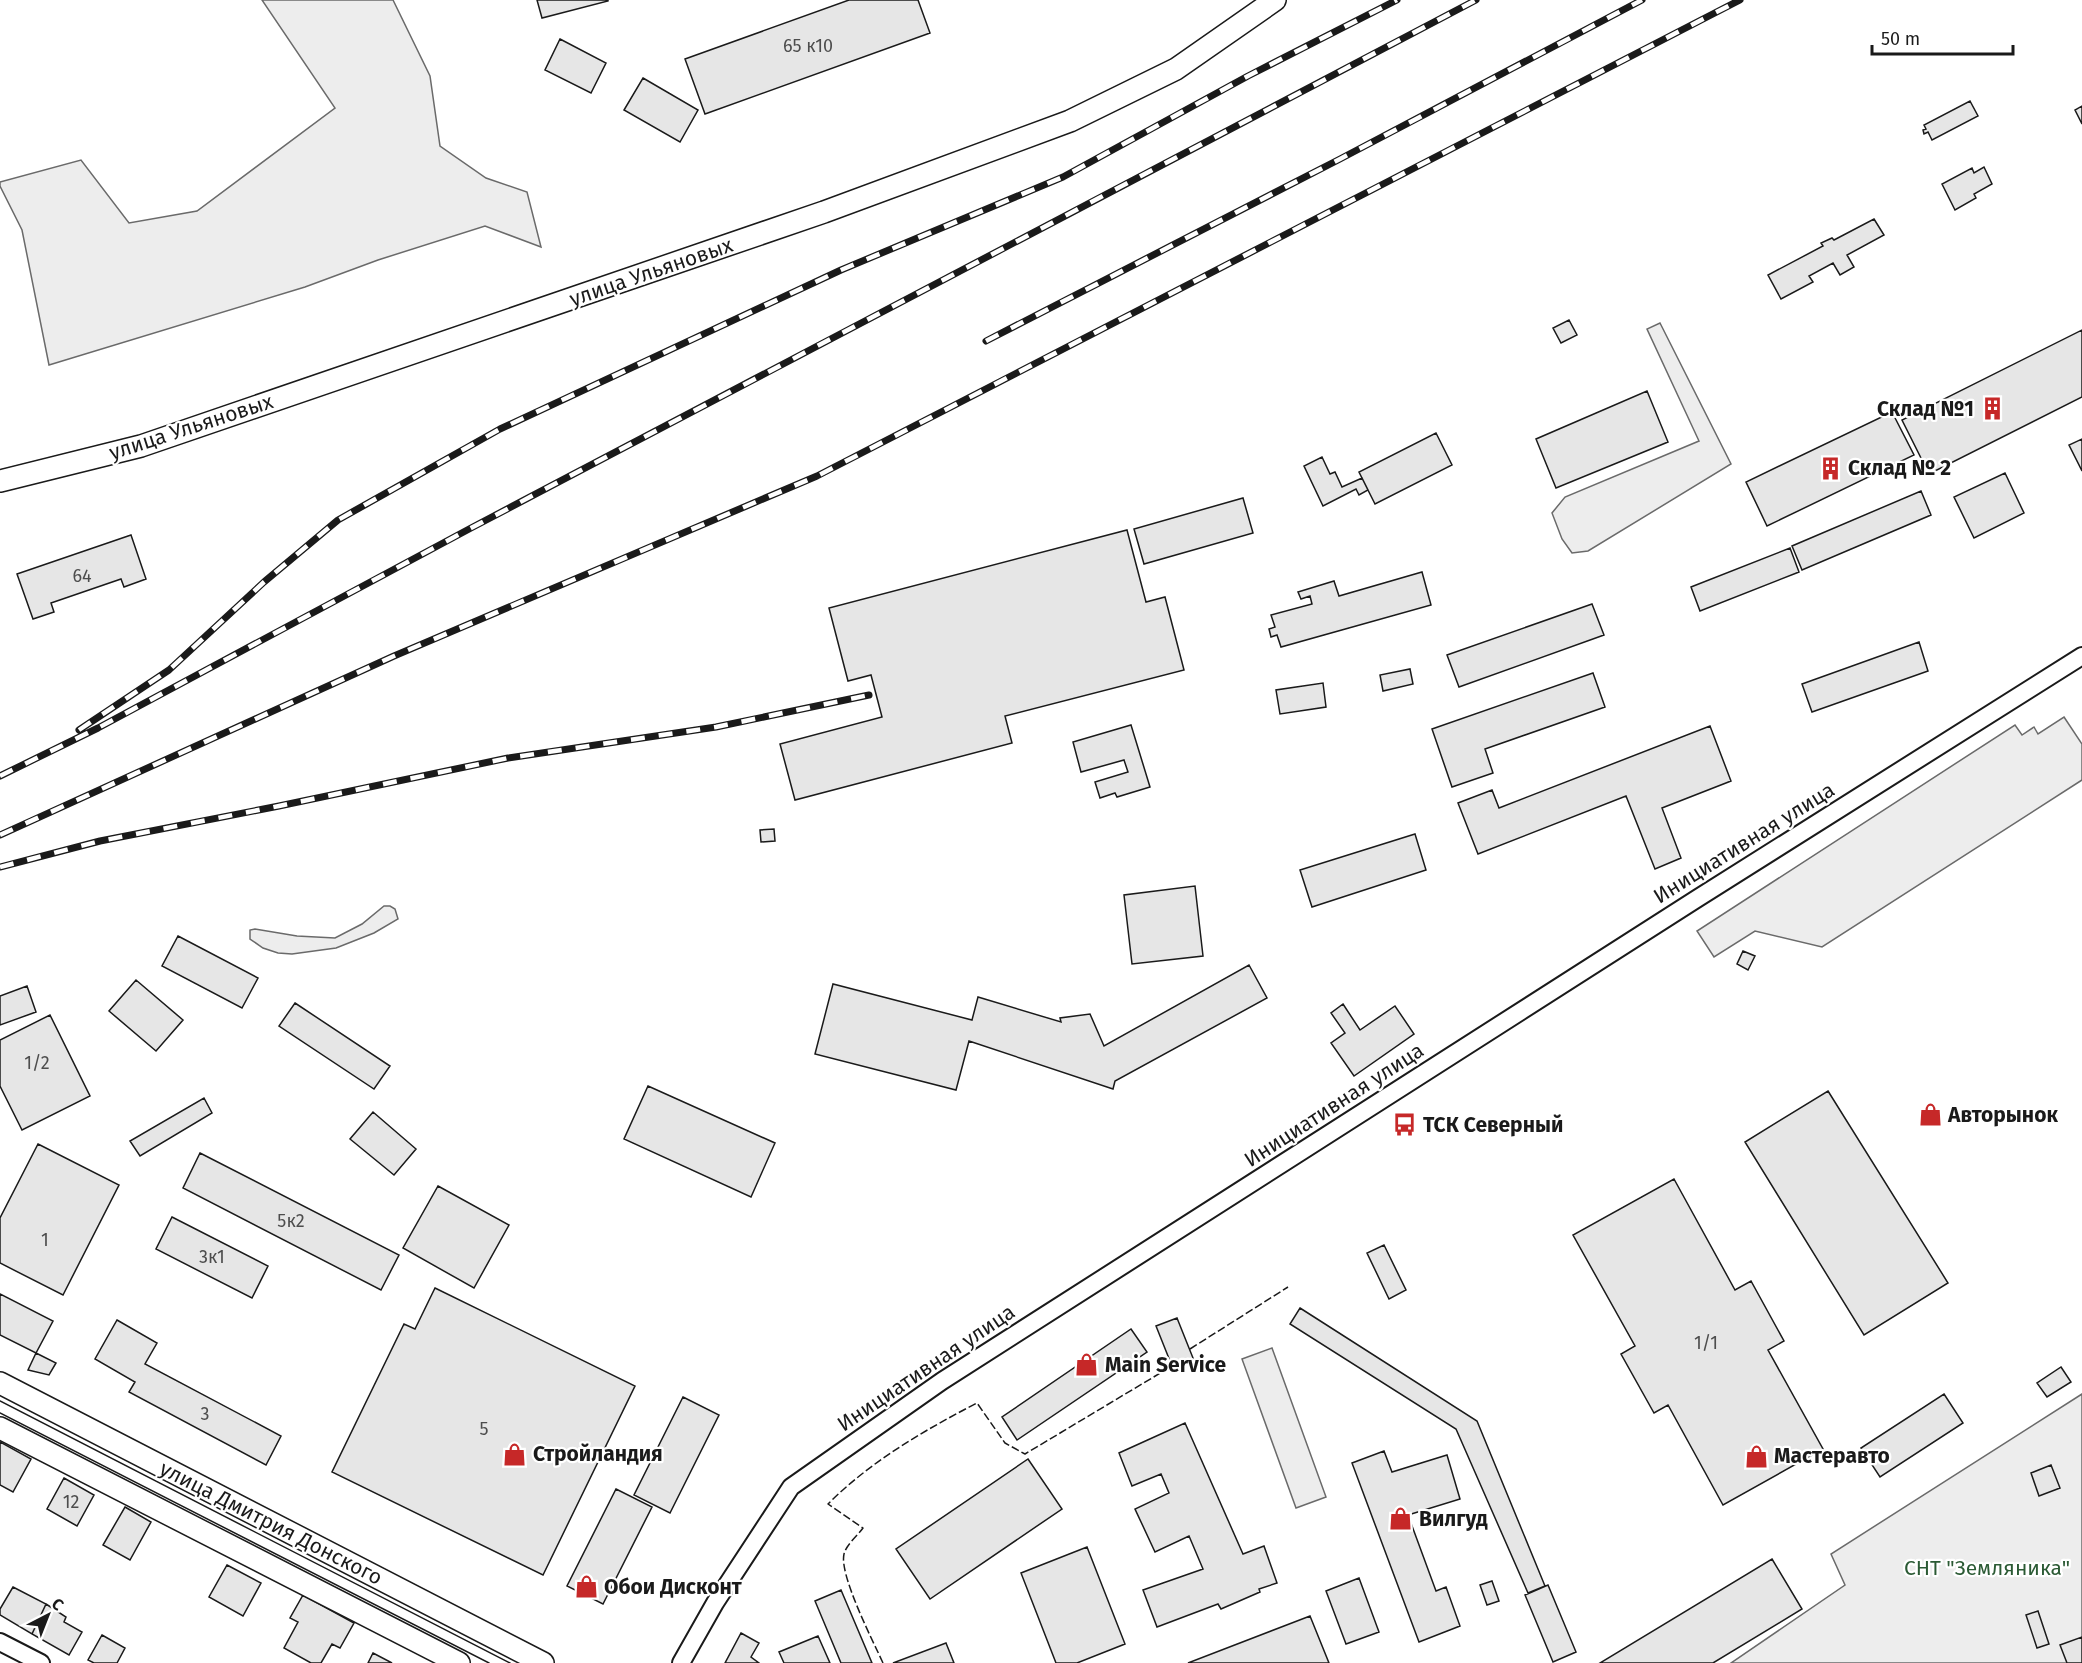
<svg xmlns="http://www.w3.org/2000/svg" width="2082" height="1663" font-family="'Fira Sans',sans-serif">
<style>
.built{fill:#ededed;stroke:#6a6a6a;stroke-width:1.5}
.building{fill:#e6e6e6;stroke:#1a1a1a;stroke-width:1.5}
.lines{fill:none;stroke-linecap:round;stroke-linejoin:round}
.minor-casing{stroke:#1a1a1a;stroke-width:20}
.tertiary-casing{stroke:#1a1a1a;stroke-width:24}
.minor{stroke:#fff;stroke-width:16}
.tertiary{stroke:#fff;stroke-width:21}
.tram{stroke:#1a1a1a;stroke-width:1.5}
.rail-casing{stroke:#1a1a1a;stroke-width:7}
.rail{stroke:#fff;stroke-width:4.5;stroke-dasharray:14;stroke-linecap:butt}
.fence{stroke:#1a1a1a;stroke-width:1.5;stroke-dasharray:8 3;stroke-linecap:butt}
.labels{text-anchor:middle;stroke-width:4.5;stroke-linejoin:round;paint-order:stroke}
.number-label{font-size:18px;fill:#4d4d4d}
.street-label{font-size:21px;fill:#1a1a1a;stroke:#fff}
.poi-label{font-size:21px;font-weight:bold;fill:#1a1a1a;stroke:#fff;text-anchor:start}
.park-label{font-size:21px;fill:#2b5a34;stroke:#fff}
</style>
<rect width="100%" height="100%" fill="#fff"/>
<path class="built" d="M262 0H393L430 76 440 146 486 178 527 192 541 247 485 226 378 260 305 287 49 365 22 230 0 186V182L81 160 129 223 197 211 335 108Z
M1660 323 1731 464 1588 551 1572 553 1562 539 1552 513 1565 497 1699 441 1647 329Z
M2064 717 2082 744V780L1822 947 1755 931 1714 957 1697 931 2015 725 2022 735 2034 727 2038 734Z
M384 906H390L395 909 398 919 374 933 336 948 292 954 278 953 263 948 250 939V930L255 929 297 936 335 938 362 924Z
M1272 1348 1326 1497 1296 1508 1242 1359Z
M2082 1394V1663H1731L1845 1585 1831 1554Z"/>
<path class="building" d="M537 0H608V1L542 18Z
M849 0H918L930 33 705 114 685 59Z
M560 39 606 63 591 93 545 70Z
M643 78 698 110 680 142 624 110Z
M1970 101 1978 116 1932 140 1928 132 1924 134 1923 130 1926 129 1924 125Z
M2082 106V124L2075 110Z
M1984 167 1992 184 1974 194 1976 198 1955 210 1942 184 1972 168 1974 173Z
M1874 219 1884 235 1847 255 1854 267 1840 275 1833 263 1809 276 1813 282 1781 299 1768 275 1823 246 1821 243 1832 238 1834 240Z
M1569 320 1577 335 1561 343 1553 328Z
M2082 330V397L1929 474 1902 420Z
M1647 391 1668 442 1556 488 1536 439Z
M1892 412 1914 455 1767 526 1746 482Z
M1436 433 1452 465 1375 504 1359 472Z
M2082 439V471L2069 445Z
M1322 457 1330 474 1335 472 1342 487 1362 478 1368 490 1359 495 1356 489 1323 506 1304 466Z
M2005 473 2024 513 1974 538 1954 497Z
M1921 491 1931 515 1802 570 1792 546Z
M1243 498 1253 533 1144 564 1134 529Z
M1127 530 1146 602 1165 597 1184 670 1005 716 1012 743 795 800 780 744 882 717 871 675 848 681 829 608Z
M131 535 146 579 124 587 121 579 51 603 54 612 33 619 17 574Z
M1790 548 1799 572 1700 611 1691 587Z
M1422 572 1431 605 1281 647 1277 635 1271 637 1269 629 1275 627 1271 615 1312 604 1310 596 1301 599 1298 592 1334 581 1339 596Z
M1592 604 1604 635 1459 687 1447 655Z
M1919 642 1928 671 1812 712 1802 684Z
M1410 669 1413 684 1383 691 1380 675Z
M1593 673 1605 707 1485 749 1493 773 1452 787 1432 729Z
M1323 683 1326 707 1280 714 1276 690Z
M1131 725 1150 787 1117 797 1115 793 1100 798 1095 782 1128 772 1124 760 1081 772 1073 742Z
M1710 726 1731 781 1662 808 1681 858 1655 869 1626 796 1478 854 1458 803 1492 790 1499 808Z
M774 829 775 841 761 842 760 830Z
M1415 834 1426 870 1312 907 1300 870Z
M1195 886 1203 956 1132 964 1124 895Z
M178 936 258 978 242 1008 162 966Z
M1743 951 1755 956 1748 970 1737 964Z
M1249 965 1267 998 1115 1081 1113 1089 969 1041 956 1090 815 1054 833 984 972 1020 978 997 1061 1022 1060 1018 1090 1014 1104 1046Z
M136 980 183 1020 156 1051 109 1011Z
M27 986 36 1012 0 1025V996Z
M295 1003 390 1066 374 1089 279 1026Z
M1343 1004 1360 1030 1395 1006 1414 1034 1354 1076 1331 1043 1345 1033 1331 1013Z
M50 1015 90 1096 22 1130 0 1086V1040Z
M648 1086 775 1143 751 1197 624 1139Z
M1828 1091 1948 1283 1864 1335 1745 1142Z
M204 1098 212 1113 140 1156 130 1141Z
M373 1112 416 1149 394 1175 350 1139Z
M38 1144 119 1185 63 1295 0 1263V1218Z
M200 1153 399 1255 381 1290 183 1188Z
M1674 1179 1735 1290 1751 1281 1784 1341 1768 1350 1823 1449 1723 1505 1668 1405 1654 1413 1621 1354 1635 1346 1573 1235Z
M438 1186 509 1225 474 1288 403 1248Z
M172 1217 268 1266 252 1298 156 1249Z
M1384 1245 1406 1290 1389 1299 1367 1253Z
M435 1288 635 1386 543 1575 332 1472 404 1324 415 1329Z
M0 1294 53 1321 36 1353 0 1335Z
M1300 1308 1477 1421 1545 1586 1528 1593 1456 1429 1290 1324Z
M1177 1318 1193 1358 1172 1366 1156 1326Z
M117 1320 157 1343 145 1364 281 1436 266 1465 129 1392 135 1382 95 1359Z
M1131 1329 1147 1352 1017 1440 1002 1417Z
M36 1353 56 1363 49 1375 28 1370Z
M2061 1367 2071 1382 2047 1397 2037 1383Z
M1944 1394 1963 1423 1880 1477 1861 1448Z
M683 1397 719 1415 670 1513 634 1495Z
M1185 1423 1243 1554 1264 1546 1277 1583 1259 1589 1260 1592 1221 1609 1218 1604 1157 1627 1143 1590 1203 1569 1189 1536 1155 1552 1135 1509 1169 1493 1161 1474 1132 1486 1119 1453Z
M0 1442 31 1459 13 1492 0 1485Z
M1384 1451 1392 1472 1447 1455 1460 1499 1408 1515 1436 1591 1446 1587 1460 1626 1419 1642 1352 1463Z
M1028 1459 1062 1509 930 1599 896 1549Z
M2051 1465 2060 1488 2039 1496 2031 1473Z
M64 1478 94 1495 77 1526 47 1509Z
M616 1489 652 1507 603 1604 567 1586Z
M125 1507 151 1522 130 1560 103 1545Z
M1087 1547 1125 1644 1077 1663H1056L1021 1573Z
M1772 1559 1802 1609 1713 1663H1600Z
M227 1565 261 1583 243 1616 209 1597Z
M1359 1578 1379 1632 1346 1644 1326 1591Z
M1492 1581 1499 1601 1487 1605 1480 1585Z
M1548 1585 1576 1652 1553 1662 1525 1595Z
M13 1587 46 1604 32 1634 0 1615V1609Z
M841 1590 872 1663H841L815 1601Z
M303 1595 354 1623 340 1648 332 1644 321 1663H311L284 1648 298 1622 290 1618Z
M46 1604 66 1617 64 1622 82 1632 69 1655 32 1634Z
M2038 1611 2049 1644 2037 1648 2026 1615Z
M1310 1616 1329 1663H1188Z
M741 1633 759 1643 751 1657 759 1663H725Z
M102 1635 125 1648 117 1663H94L88 1660Z
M818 1636 830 1663H784L779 1652Z
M2082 1637V1663H2067L2060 1645Z
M946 1643 954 1663H893Z
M373 1653 392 1663H368Z"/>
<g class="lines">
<defs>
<path id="minor" d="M0 1642 41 1663
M681 1663 715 1603 791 1487 942 1381 1698 898 2082 656"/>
<path id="tertiary" d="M0 481 141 446 824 212 1070 121 1176 69 1275 0
M0 1383 543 1663
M0 1428 459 1663"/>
</defs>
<use href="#minor" class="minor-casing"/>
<use href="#tertiary" class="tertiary-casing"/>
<use href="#minor" class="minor"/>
<use href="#tertiary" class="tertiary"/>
<path class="tram" d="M0 1401 510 1663
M0 1413 489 1663"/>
<defs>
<path id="rail" d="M986 341 1340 159 1642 0
M79 730 169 670 264 582 338 520 500 429 841 270 1063 177 1248 76 1397 0
M0 776 98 728 471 528 1476 0
M0 835 394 656 817 476 1740 0
M0 867 100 841 279 806 508 758 716 727 869 695"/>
</defs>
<use href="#rail" class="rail-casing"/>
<use href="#rail" class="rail"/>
<path class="fence" d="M1190 1349 1288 1287
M883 1663C873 1641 839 1575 844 1554 846 1545 858 1535 863 1528L828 1504C871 1461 923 1431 977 1403L1005 1443 1025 1454 1172 1366"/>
</g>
<defs>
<symbol id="building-bare" viewBox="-9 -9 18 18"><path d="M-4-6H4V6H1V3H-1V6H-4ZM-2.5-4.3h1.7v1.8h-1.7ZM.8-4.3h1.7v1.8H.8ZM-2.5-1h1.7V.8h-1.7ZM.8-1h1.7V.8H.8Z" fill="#c62828" stroke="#fff" stroke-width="2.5" paint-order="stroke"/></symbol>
<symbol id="shop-bare" viewBox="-9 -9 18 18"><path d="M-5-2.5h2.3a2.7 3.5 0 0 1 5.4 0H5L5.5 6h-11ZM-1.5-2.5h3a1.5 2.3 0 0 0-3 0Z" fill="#c62828" stroke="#fff" stroke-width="2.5" paint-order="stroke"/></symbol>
<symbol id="bus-bare" viewBox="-9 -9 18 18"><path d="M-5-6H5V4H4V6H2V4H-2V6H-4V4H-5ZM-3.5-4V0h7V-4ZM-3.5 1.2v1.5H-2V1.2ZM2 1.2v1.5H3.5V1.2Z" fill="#c62828" stroke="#fff" stroke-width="2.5" paint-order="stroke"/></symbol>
</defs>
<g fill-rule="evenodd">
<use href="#building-bare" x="1976" y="392" width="33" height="33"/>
<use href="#building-bare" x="1814" y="452" width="33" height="33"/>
<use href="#shop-bare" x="1914" y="1098" width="33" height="33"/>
<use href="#bus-bare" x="1388" y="1108" width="33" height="33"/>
<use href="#shop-bare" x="1070" y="1348" width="33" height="33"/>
<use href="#shop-bare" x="498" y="1438" width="33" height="33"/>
<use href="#shop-bare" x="1740" y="1440" width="33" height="33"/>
<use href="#shop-bare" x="1384" y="1502" width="33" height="33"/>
<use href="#shop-bare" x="570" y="1570" width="33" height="33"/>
</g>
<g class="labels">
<g class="number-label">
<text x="808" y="52">65 к10</text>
<text x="82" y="582">64</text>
<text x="37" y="1069">1/2</text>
<text x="291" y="1227">5к2</text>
<text x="45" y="1246">1</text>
<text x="212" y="1263">3к1</text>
<text x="1706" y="1349">1/1</text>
<text x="205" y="1420">3</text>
<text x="484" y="1435">5</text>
<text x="71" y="1508">12</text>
</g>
<g class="street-label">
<text transform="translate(651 272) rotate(-19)" y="7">улица Ульяновых</text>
<text transform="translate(191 427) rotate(-18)" y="7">улица Ульяновых</text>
<text transform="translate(1744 843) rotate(-32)" y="7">Инициативная улица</text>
<text transform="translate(1334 1105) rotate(-33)" y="7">Инициативная улица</text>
<text transform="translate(926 1368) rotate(-34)" y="7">Инициативная улица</text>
<text transform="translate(271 1523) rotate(27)" y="7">улица Дмитрия Донского</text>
</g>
<g class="poi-label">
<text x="1974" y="416" text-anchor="end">Склад №1</text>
<text x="1848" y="475">Склад № 2</text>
<text x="1948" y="1122">Авторынок</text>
<text x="1423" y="1132">ТСК Северный</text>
<text x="1105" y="1372">Main Service</text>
<text x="533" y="1461">Стройландия</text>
<text x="1774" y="1463">Мастеравто</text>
<text x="1419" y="1526">Вилгуд</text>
<text x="604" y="1594">Обои Дисконт</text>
</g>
<g class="park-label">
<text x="1987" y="1575">СНТ "Земляника"</text>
</g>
</g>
<g transform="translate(48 1615) rotate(42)" stroke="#ffffff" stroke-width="4.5" paint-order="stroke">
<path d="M0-4.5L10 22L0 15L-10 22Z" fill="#1a1a1a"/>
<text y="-9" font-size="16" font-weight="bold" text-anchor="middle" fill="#1a1a1a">С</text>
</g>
<path d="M1872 45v9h141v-9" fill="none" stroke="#1a1a1a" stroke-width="3"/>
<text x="1881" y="45" font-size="18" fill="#1a1a1a" stroke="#ffffff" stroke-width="4.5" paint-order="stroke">50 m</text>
</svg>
